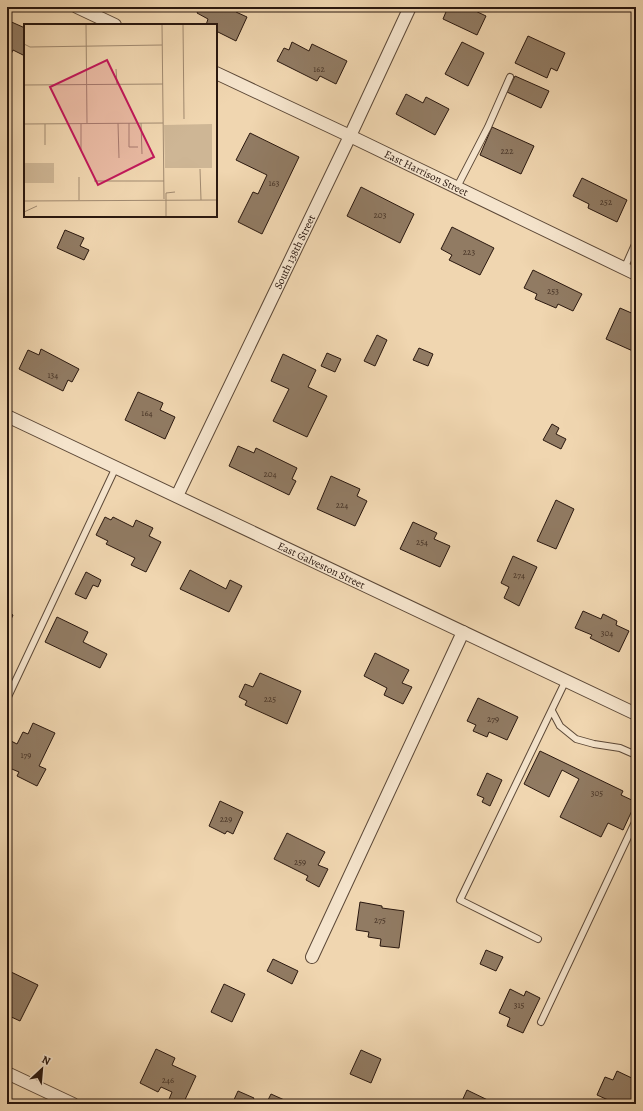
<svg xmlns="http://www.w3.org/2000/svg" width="643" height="1111" font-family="Alegreya,serif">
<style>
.building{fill:#917b63;stroke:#2a180f}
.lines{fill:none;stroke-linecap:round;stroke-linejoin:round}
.service-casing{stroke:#5c4837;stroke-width:8}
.minor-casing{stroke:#5c4837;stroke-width:14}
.service{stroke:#f5e4cc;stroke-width:6}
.minor{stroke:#f5e4cc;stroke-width:12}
.labels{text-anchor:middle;stroke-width:4;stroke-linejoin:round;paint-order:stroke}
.number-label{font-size:9px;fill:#443124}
.street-label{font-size:11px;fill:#2a180f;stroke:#f5e4cc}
.inset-road{fill:none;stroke:#a18a70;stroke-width:1}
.view{fill:#c2185b;fill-opacity:0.15;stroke:#c2185b;stroke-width:2}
.inset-edge{fill:none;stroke:#2a180f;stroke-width:2}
</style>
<rect width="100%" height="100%" fill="#f0d6b0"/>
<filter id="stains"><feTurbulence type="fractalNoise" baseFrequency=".005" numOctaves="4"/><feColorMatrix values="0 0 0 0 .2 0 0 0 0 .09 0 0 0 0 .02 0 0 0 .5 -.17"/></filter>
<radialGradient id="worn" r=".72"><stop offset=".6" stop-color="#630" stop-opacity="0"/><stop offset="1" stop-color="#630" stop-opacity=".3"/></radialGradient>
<path class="building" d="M200 7H239L236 12 247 17 236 41 216 31V25H206L208 19 197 13Z
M448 7H467L486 16 477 35 443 19Z
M7 20 25 28V56L13 50 7 62Z
M528 36 565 53 557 71 551 68 547 78 515 63Z
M292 42 309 51 312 44 347 61 336 84 320 76 317 81 277 61 284 48 289 50Z
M462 42 484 53 468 86 445 74Z
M515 76 549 91 541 108 507 92Z
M406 94 423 103 426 97 449 109 435 135 396 114Z
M492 127 534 146 521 174 480 155Z
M250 133 299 157 262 234 238 222 253 192 258 194 267 175 236 160Z
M582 178 627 200 617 222 588 208 589 204 573 196Z
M361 187 414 214 400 243 347 216Z
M452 227 494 248 480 275 449 260 452 255 441 249Z
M65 230 84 238 80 246 89 250 84 260 57 248Z
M533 270 582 294 573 311 558 304 556 308 535 299 537 294 524 288Z
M620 308 636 315 635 352 606 339Z
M377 335 387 340 375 366 364 361Z
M419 348 433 354 428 366 413 360Z
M41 349 79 369 72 382 68 380 63 391 19 369 28 350 39 355Z
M327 353 341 359 335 372 321 366Z
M283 354 316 370 308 387 327 396 307 437 273 421 289 389 271 381Z
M138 392 163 403 160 410 175 417 165 439 125 420Z
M552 424 559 428 556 434 566 439 561 449 543 440Z
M238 446 254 453 256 448 297 468 292 479 296 481 289 495 229 466Z
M331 476 360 489 357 496 367 501 355 526 317 509Z
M556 500 574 509 556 549 537 541Z
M105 517 111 520 113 517 133 527 136 520 153 528 149 536 161 542 146 572 131 565 135 558 106 544 108 541 96 535Z
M413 522 437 533 434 539 450 546 440 567 400 549Z
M513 556 537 567 519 606 504 598 509 587 501 583Z
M190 570 226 589 230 580 242 586 229 612 180 589Z
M86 572 101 580 98 587 93 585 86 599 75 594Z
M583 611 601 619 603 614 617 621 616 625 629 631 619 652 590 638 592 635 575 628Z
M7 612 13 615 7 628Z
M57 617 88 632 83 642 107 654 100 668 45 642Z
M375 653 409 670 402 683 412 687 403 704 384 695 387 688 364 676Z
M260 673 301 691 287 724 245 705 247 701 239 697 245 684 253 687Z
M478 698 518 717 507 740 489 732 487 737 473 731 476 725 467 721Z
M33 723 55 733 39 766 46 769 37 786 17 776 19 772 7 767V739L17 744 23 732 28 734Z
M540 751 623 791 621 795 636 802 623 830 608 823 601 837 560 817 579 779 562 770 549 797 524 784Z
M487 773 502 780 490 806 482 802 484 798 477 795Z
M220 801 243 812 233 834 227 831 225 834 209 826Z
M287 833 325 852 318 865 328 869 319 887 306 880 308 876 274 859Z
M360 902 382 906V908L404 911 399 948 380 946 381 939 368 937 369 932 356 930Z
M486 950 503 957 496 971 480 964Z
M273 959 298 971 292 984 267 971Z
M9 971 38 985 20 1021 7 1015V974Z
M224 984 245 994 232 1022 211 1012Z
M510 989 524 996 526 991 540 998 523 1033 507 1026 510 1018 499 1013Z
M156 1049 175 1058 172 1065 196 1076 183 1104H167L172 1092 161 1087 158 1092 140 1083Z
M361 1050 381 1059 371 1083 350 1074Z
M617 1071 636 1080V1104H617L597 1095 605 1077 613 1080Z
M467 1090 496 1104 461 1103Z
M238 1091 254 1098 251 1104H232Z
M271 1094 291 1103V1104H266Z"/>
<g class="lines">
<defs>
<path id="service" d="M457 187 488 127 510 77
M624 269 636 242
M7 699 116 467
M552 711 560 726 576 739 594 744 620 748 636 755
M538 939 460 900 566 680
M541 1022 636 820"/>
<g id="minor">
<path d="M77 7 115 25"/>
<path id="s1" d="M216 73 350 136 636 274"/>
<path id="s2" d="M7 416 636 714"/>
<path id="s3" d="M177 496 350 136 410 7"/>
<path d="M312 957 463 632"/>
<path d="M7 1073 73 1104"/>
</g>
</defs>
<use href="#service" class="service-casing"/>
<use href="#minor" class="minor-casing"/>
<use href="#service" class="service"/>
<use href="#minor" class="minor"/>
</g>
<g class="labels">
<g class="number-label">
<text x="319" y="72">162</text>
<text x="507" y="154">222</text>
<text x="274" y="186">163</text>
<text x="606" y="205">252</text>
<text x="380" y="218">203</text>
<text x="469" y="255">223</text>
<text x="553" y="294">253</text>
<text x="53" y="378">134</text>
<text x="147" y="416">164</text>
<text x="270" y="477">204</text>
<text x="342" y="508">224</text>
<text x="422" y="545">254</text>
<text x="519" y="578">274</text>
<text x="607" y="636">304</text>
<text x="270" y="702">225</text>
<text x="493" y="722">279</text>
<text x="26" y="758">179</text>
<text x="597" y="796">305</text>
<text x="226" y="822">229</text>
<text x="300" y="865">259</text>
<text x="380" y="923">275</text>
<text x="519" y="1008">315</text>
<text x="168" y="1083">246</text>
</g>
<g class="street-label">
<text dy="4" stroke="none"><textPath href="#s1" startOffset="233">East Harrison Street</textPath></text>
<text dy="4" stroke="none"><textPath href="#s3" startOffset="271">South 138th Street</textPath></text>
<text dy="4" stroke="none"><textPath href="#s2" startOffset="348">East Galveston Street</textPath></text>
</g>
</g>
<g transform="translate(24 24)">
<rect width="193" height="193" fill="#f0d6b0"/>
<path d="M188 100V144H141L140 101ZM0 139H30V159H0Z" fill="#ceb695"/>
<path class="inset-road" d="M62 0 63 99M138 0 140 175M159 0 160 95M0 20 6 23 138 21M92 45 93 60M0 61 139 60M94 99 95 134M105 99V123H114M117 99 118 130M0 100 139 99M21 100V121M57 100V127M176 145 177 176M70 157H140M55 176V153M0 177 193 176M0 188 13 182M142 193V169L151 168"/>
<path class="view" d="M83 36 130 133 74 161 26 63Z"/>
<rect width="193" height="193" class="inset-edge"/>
</g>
<rect width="643" height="1111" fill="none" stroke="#f0d6b0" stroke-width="24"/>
<rect x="8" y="8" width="627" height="1095" fill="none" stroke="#2a180f" stroke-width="2"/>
<rect x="12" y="12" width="619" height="1087" fill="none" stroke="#2a180f"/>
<g transform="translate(42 1069) rotate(26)" stroke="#f5e4cc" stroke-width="3" paint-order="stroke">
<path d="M0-3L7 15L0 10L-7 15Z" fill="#2a180f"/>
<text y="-6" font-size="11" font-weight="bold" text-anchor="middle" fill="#2a180f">N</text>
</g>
<rect width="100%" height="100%" filter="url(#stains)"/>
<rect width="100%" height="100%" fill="url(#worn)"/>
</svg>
